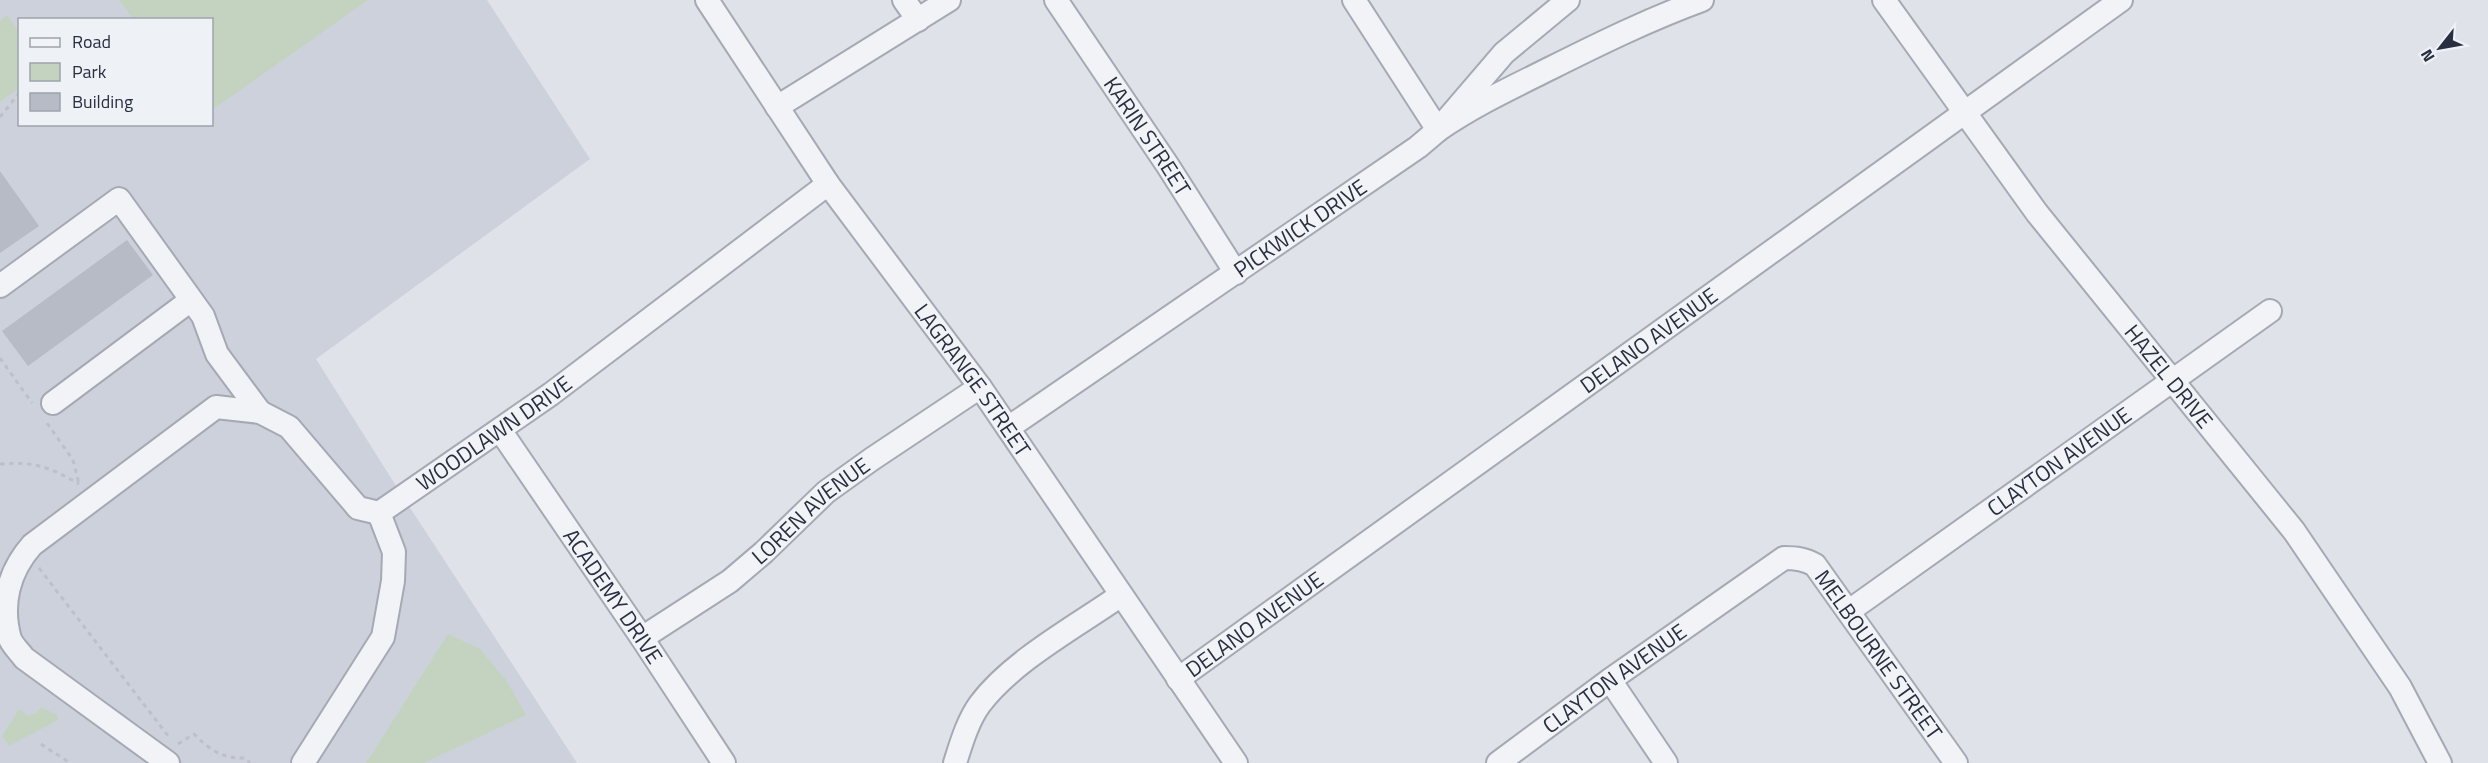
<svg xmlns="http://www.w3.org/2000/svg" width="2488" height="763" font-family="'Titillium Web',sans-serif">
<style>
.built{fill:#cdd1db;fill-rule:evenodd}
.green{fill:#c4d3c0}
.building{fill:#b6bbc6}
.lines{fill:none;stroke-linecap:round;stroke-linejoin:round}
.minor-casing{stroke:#a4a9b3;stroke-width:26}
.path{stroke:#bdc0c7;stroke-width:3;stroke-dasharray:4.5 4.5;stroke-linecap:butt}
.minor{stroke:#f2f3f7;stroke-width:22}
.labels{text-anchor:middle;stroke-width:6;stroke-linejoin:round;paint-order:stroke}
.street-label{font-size:22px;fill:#272f40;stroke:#eef1f6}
</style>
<rect width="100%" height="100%" fill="#dfe2e9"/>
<path class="built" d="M0 0H487L590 159 316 359 403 497 577 763H0ZM20 20H212V124H20Z"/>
<path class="green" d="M119 0H368L212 110V20L133 19Z
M7 15 19 32V88L0 102V21Z
M448 634 480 649 506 680 526 715 424 763H366Z
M41 707 57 715 58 720 9 746 2 736 19 709 28 716 36 713Z"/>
<path class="building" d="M0 171 39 226 0 253Z
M127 240 153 275 28 366 2 331Z"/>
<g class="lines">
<defs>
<g id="minor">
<path id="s1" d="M707 0 828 184 980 387 1236 763"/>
<path d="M904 0 918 20"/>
<path id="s2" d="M1056 0 1168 166 1236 273"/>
<path d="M1354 0 1438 130C1474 105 1513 87 1551 68 1601 43 1650 19 1702 0"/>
<path id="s3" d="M1884 0 2037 213 2294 531 2400 687 2440 763"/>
<path d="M777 107 949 0"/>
<path d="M0 286 119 199 203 316 217 354 260 412"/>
<path d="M53 403 191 300"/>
<path id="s4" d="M1008 428 1418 147 1438 130 1504 53 1568 0"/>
<path id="s5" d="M500 430 642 638 724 763"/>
<path id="s6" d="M1849 611 2270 311"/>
<path id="s7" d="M642 638 730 581 764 552 826 492 872 459 980 387"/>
<path id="s8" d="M1178 679 2121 0"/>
<path d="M1610 680 1666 763"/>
<path d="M168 763 24 658C20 652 13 646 10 639 0 604 9 571 32 545L216 407 260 412 289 427 358 508 379 513"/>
<path id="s9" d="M303 763 383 637 393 581 394 552 379 513 551 394 828 184"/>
<path d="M955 763C961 744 968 720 980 704 1012 661 1077 626 1121 595"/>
<path id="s10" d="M1498 763 1610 680 1784 558C1796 558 1805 559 1815 565L1956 763"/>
</g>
</defs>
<use href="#minor" class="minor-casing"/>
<path class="path" d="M0 117 20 92
M0 358 32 403
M47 423 73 460 79 484
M0 464C33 461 50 467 79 484
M39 568 169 737
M41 744 70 763
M178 744 194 734C209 749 222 759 245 758L250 763"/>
<use href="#minor" class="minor"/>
</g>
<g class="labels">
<g class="street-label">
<text dy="8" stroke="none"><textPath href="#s2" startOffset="164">KARIN STREET</textPath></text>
<text dy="8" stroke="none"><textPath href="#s4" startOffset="354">PICKWICK DRIVE</textPath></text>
<text dy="8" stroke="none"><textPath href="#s8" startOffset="580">DELANO AVENUE</textPath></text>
<text dy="8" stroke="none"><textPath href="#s3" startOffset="472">HAZEL DRIVE</textPath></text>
<text dy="8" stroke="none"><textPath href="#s1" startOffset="464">LAGRANGE STREET</textPath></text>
<text dy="8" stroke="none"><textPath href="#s9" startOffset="417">WOODLAWN DRIVE</textPath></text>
<text dy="8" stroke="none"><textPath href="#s6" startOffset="258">CLAYTON AVENUE</textPath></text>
<text dy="8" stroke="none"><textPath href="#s7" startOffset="212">LOREN AVENUE</textPath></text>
<text dy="8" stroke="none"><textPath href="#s5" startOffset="201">ACADEMY DRIVE</textPath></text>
<text dy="8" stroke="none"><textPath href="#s8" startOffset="94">DELANO AVENUE</textPath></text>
<text dy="8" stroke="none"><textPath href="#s10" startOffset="494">MELBOURNE STREET</textPath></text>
<text dy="8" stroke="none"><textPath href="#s10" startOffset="144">CLAYTON AVENUE</textPath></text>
</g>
</g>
<rect x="18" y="18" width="195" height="108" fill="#eef1f6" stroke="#9ea3ad" stroke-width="1.5"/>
<rect x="30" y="38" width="30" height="9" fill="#f2f3f7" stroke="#9ea3ad" stroke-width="1.5"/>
<text x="72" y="48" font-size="18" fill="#272f40">Road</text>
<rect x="30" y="63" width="30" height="18" fill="#c4d3c0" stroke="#9ea3ad" stroke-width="1.5"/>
<text x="72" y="78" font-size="18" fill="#272f40">Park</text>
<rect x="30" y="93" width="30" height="18" fill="#b6bbc6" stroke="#9ea3ad" stroke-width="1.5"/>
<text x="72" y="108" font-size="18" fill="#272f40">Building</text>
<g transform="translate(2440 48) rotate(239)" stroke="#eef1f6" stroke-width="4.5" paint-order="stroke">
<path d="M0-4.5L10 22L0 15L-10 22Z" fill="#272f40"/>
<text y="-9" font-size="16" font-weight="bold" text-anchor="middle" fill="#272f40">N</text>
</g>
</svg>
